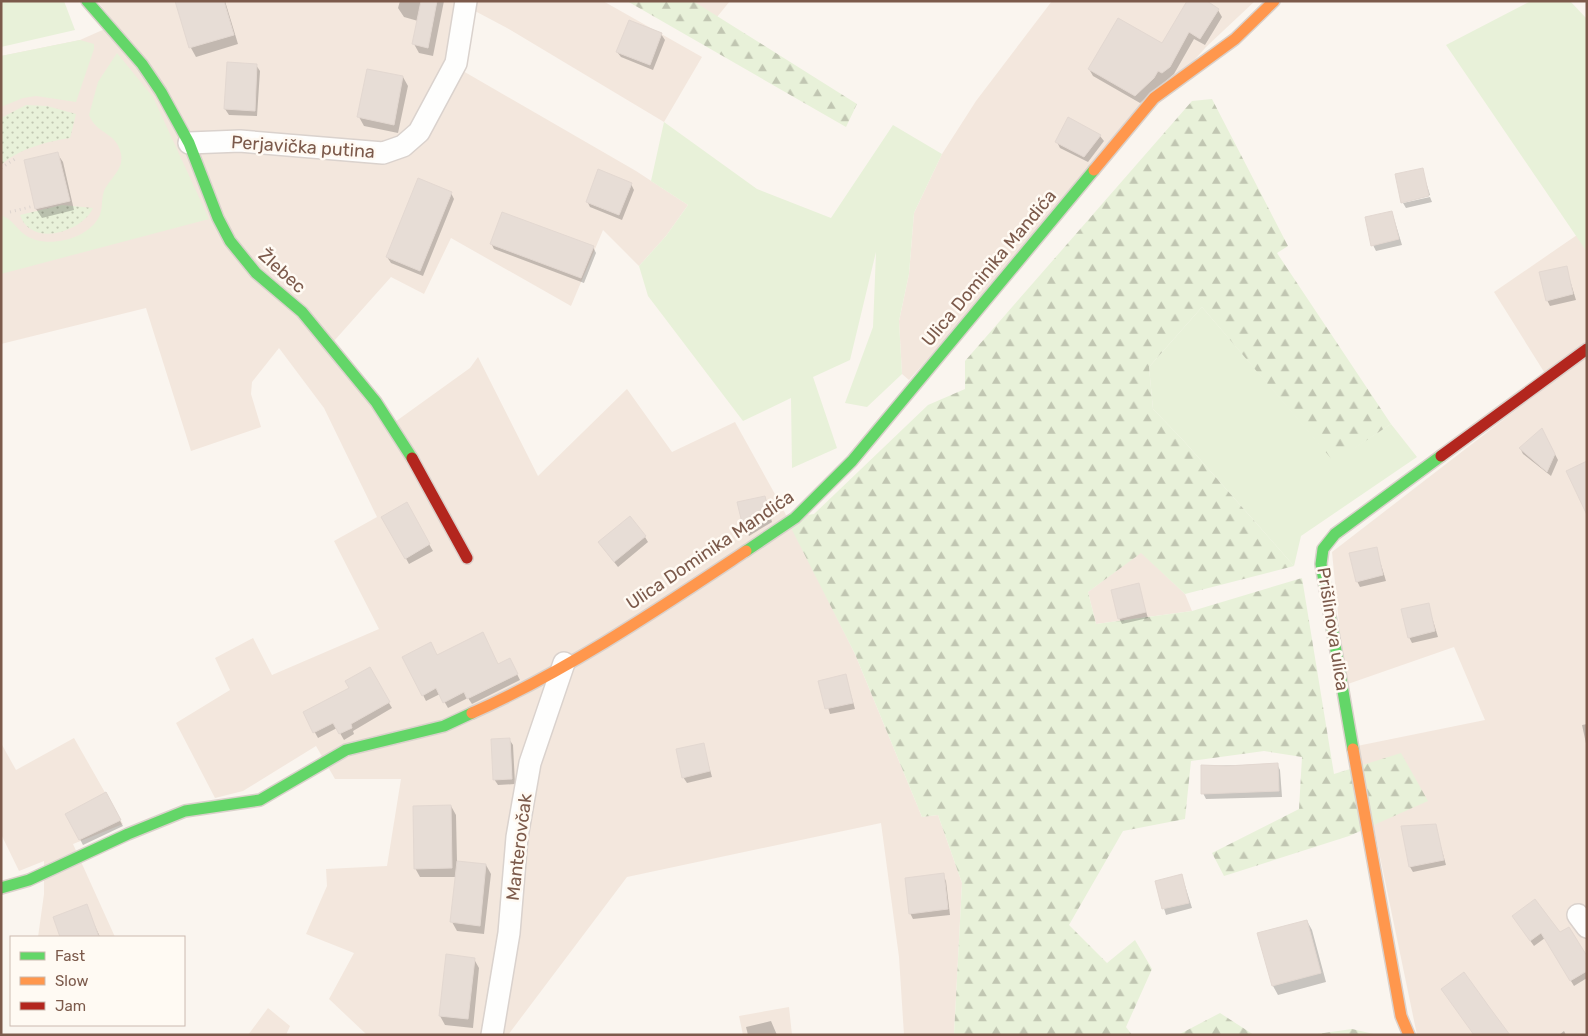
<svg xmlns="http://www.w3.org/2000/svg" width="1588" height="1036" font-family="Rubik,sans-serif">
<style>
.residential{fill:#f3e7dd}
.grass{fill:#e8f1d9}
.forest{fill:url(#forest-firs)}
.garden{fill:url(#garden-dots)}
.shadow{fill:#0003}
.building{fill:#e7ddd6;stroke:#e3d8d1}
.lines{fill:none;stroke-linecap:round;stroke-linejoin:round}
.street-casing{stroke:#dad2cd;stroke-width:24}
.fast-casing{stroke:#dad1cb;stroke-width:14}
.slow-casing{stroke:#dad1cb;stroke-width:14}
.jam-casing{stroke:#dad1cb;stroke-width:14}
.path{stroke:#ddd4cf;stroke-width:3;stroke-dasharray:1 4;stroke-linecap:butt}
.street{stroke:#fefefd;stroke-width:21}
.fast{stroke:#63d668;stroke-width:11}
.slow{stroke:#ff974d;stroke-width:11}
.jam{stroke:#b3261e;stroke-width:11}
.labels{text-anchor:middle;stroke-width:5;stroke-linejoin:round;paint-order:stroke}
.street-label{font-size:18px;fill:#7c5a4b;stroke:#fffaf3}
</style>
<defs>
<pattern id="forest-firs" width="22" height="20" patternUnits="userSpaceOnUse" patternTransform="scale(1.25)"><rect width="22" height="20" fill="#e8f1d9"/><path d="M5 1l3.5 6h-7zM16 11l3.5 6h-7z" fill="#c1c6b2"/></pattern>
<pattern id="garden-dots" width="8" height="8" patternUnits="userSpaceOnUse" patternTransform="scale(1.25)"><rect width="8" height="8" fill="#e8f1d9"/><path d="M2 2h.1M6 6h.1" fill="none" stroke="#c1c6b2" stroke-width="1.8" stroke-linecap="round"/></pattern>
</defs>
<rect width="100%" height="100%" fill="#faf5ef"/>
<path class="residential" d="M97 1H603L702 57 664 122 507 28 458 2 463 71 636 171 688 205 666 236 639 266 603 230 571 306 451 238 424 294 391 277 326 350 388 427 470 368 478 357 538 476 627 389 672 452 735 422 781 505 855 654 922 817 938 815 962 883 954 1035H904L899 957 881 823 627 877 508 1035 366 1034 329 999 354 953 306 934 327 886 326 869 387 866 401 779H335L316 746 243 791 215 798 176 723 230 690 215 658 253 638 272 675 379 629 334 541 377 517 324 408 279 348 252 382 251 394 261 427 191 451 146 308 1 344V56L80 40 116 24Z
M690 1H730L717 17Z
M1052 1H1255L1206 47 909 380 902 374 899 321 909 274 914 213 942 154 976 101Z
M1577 235 1587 252V1035H1417L1357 746 1485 720 1454 647 1345 685 1332 552 1551 383 1494 292Z
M1141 552 1185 594 1192 611 1096 624 1088 592Z
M74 738 123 824 73 844 115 937H38L44 894V861L19 871 1 834V743L16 770Z
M789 1007 792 1035H743L739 1016Z
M268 1008 290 1026 286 1035H248Z"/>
<path class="grass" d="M1 1H64L75 30 1 47Z
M1531 1H1570L1587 19V252L1446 45Z
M80 40 94 44V49L76 102 36 96 23 98 1 107V56Z
M117 53 153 97 209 219 1 274V215C13 220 15 227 24 234 44 250 87 240 99 217 103 209 101 200 104 191 110 178 124 170 121 154 117 132 97 135 89 115L98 82Z
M664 122 757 189 831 218 893 125 942 154 914 213 909 274 899 321 902 374 867 407 845 403 873 327 876 252 850 360 813 377 837 448 792 468 791 398 743 421 648 296 639 266 666 236 688 205 651 181Z
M1202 307 1334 461 1391 424 1417 457 1301 536 1294 566 1182 439 1153 409 1149 367Z"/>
<path class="forest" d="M627 1H693L857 104 846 127Z
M1212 99 1288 246 1277 253 1391 424 1334 462 1202 307 1149 367 1153 409 1182 439 1294 566 1185 594 1141 553 1088 592 1096 624 1192 611 1302 578 1334 774 1401 753 1428 801 1349 836 1224 876 1212 853 1299 809 1302 757 1264 751 1191 761 1185 819 1123 831 1069 925 1107 963 1135 940 1152 969 1126 1027 1132 1035H954L962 883 938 815 922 817 855 654 786 518 814 514 928 405 965 389V361L1192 101Z
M1220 1013 1254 1035H1178Z
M1352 1029 1378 1035H1310Z"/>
<path class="garden" d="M26 105 47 106 76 114 70 138C46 142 20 148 1 165V118Z
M62 205 93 208C82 232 31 248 20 215Z"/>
<path class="shadow" d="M186 1H225L238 44 196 57 191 48 177 4Z
M400 1H444L433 56 419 53 414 44 418 21 404 17 398 8Z
M1218 10 1222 17 1205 45 1194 39 1174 74 1140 103 1093 76 1089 69 1162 44Z
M661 34 665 40 653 70 621 57 617 52Z
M256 65 260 71 257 116 229 115 225 109Z
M403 77 408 86 398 133 364 126 359 117Z
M1100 136 1104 141 1088 162 1060 148 1057 142Z
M57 153 63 162 74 210 42 218 36 209 25 161Z
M1422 169 1430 195 1402 201Z
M631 184 634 190 622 220 590 207 587 201Z
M451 193 454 199 423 276 391 263 387 257Z
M1430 197 1432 202 1406 208 1403 203Z
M1392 212 1402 245 1376 251 1373 245Z
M491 243 593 247 596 253 584 283 494 249Z
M1566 267 1576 300 1550 306 1547 300Z
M1545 435 1558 460 1551 476 1523 454 1520 448Z
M765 497 772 522 749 536 746 530Z
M406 504 433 551 409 564 383 517Z
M645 537 648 542 618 567 603 548Z
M1376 548 1386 581 1360 587 1357 581Z
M1138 585 1148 618 1122 624 1119 618Z
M1428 604 1438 637 1412 643 1409 637Z
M437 656 498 666H513L520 680 472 704 468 698 448 708 440 694 426 701 423 695Z
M369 669 392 708 353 731 354 734 344 740 337 728 318 738 304 713 350 688Z
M846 676 855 709 830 714 820 682Z
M1587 724V748L1582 725Z
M509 739 513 745 515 784 498 785 494 779Z
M703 744 712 777 687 783 683 777Z
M1277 764 1280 770 1282 797 1206 799 1203 793 1202 766Z
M105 794 123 826 83 845 67 814Z
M451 806 456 815 457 862 486 865 491 874 484 934 457 931 452 922 457 877H420L415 868Z
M1435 825 1446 865 1413 872 1410 867Z
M943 875 946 881 950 915 913 919 910 913Z
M1182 876 1192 908 1166 915 1156 882Z
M86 906 100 937H61L54 918Z
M1307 921 1312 930 1326 982 1278 995 1273 986 1259 934Z
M1517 922 1559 934 1587 959V978L1574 986 1545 938 1534 946Z
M474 959 479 968 473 1028 445 1025 440 1016Z
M771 1021 777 1035H748L746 1027Z
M1564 1031 1566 1035H1559Z"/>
<path class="building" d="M175 1H224L234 35 189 48Z
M421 1H437L428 48 412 44Z
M1187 1H1207L1219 9 1200 39 1189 32 1170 67 1162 73 1158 71 1154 78 1135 96 1088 69 1118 18 1162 43Z
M629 20 662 33 650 65 616 52Z
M227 62 257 64 255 111 224 109Z
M367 69 403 76 394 125 357 117Z
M1068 117 1101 135 1084 157 1055 142Z
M58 152 70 201 35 209 24 160Z
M1423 168 1429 196 1401 203 1395 174Z
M598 169 632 183 619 215 586 202Z
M418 178 452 192 420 271 386 257Z
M1392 211 1399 239 1371 246 1365 217Z
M502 212 594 246 581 278 490 244Z
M1567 266 1573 294 1546 301 1539 272Z
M1542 428 1555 454 1547 472 1519 448Z
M1587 461V515L1566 471Z
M765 496 770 516 744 531 737 502Z
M407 502 430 544 405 559 381 517Z
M630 516 646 536 614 562 598 542Z
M1377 547 1383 575 1356 582 1349 553Z
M1139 583 1146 612 1118 619 1111 590Z
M1429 603 1435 631 1408 638 1401 609Z
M483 632 498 664 510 658 518 674 467 699 464 692 443 703 436 688 422 696 402 657 431 642 437 655Z
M370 667 390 702 351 724 352 728 339 734 333 723 313 733 303 712 349 688 345 681Z
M846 674 853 703 825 709 818 681Z
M510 738 512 779 493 780 491 739Z
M704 743 710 771 682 778 676 749Z
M1278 763 1279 791 1201 794V765L1227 766Z
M106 792 121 820 79 840 65 814Z
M451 805 452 868 414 869 413 806Z
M1436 824 1444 860 1409 867 1401 826Z
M457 861 486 864 480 926 450 922Z
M944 873 948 909 909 914 905 878Z
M1182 874 1189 903 1162 909 1155 881Z
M1535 899 1560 932 1569 927 1587 956V971L1570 981 1541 933 1530 941 1512 916Z
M87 904 99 937H60L53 917Z
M1307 920 1321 973 1272 986 1257 933Z
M446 954 475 958 468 1019 439 1016Z
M1464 972 1490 1008 1510 1035H1474L1441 989Z"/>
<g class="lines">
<defs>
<path id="street" d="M189 143 240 141 383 153 403 146 419 132 456 63 466 1
M1578 915 1587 927
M492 1035 509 933 517 837 530 763 564 663"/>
<path id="fast" d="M87 1 142 64 161 92 189 143 218 218 230 241 256 273 302 312 376 402 412 458
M746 551 795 518 852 461 1094 170
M1353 749 1321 564 1323 549 1335 534 1441 456
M1 888 29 880 128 834 185 811 260 800 346 750 444 726 472 713"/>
<path id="slow" d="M1094 170 1154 98 1235 39 1274 1
M472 713C567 671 660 608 746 551
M1353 749 1401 1016 1409 1035"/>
<path id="jam" d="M1441 456 1587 349
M412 458 467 558"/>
</defs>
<use href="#street" class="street-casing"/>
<use href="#fast" class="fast-casing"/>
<use href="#slow" class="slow-casing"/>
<use href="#jam" class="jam-casing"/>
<path class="path" d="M1 168 15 159
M10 212 34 206"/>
<use href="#street" class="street"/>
<use href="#fast" class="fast"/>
<use href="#slow" class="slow"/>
<use href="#jam" class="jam"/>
</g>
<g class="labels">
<g class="street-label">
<text transform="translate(303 147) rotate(4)" y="6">Perjavička putina</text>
<text transform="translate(989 268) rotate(-50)" y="6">Ulica Dominika Mandića</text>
<text transform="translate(282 271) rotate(42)" y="6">Žlebec</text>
<text transform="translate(710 550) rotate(-34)" y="6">Ulica Dominika Mandića</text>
<text transform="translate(1333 629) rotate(81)" y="6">Prišlinova ulica</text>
<text transform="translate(519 847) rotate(-83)" y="6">Manterovčak</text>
</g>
</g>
<rect width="1588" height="1036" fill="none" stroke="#7c5a4b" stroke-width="5"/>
<rect x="10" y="936" width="175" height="90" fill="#fffaf3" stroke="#cbbab0"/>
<rect x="20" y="952" width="25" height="8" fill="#63d668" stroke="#cbbab0"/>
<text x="55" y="961" font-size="15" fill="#7c5a4b">Fast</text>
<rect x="20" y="977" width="25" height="8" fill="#ff974d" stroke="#cbbab0"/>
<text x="55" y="986" font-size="15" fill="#7c5a4b">Slow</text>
<rect x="20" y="1002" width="25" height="8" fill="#b3261e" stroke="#cbbab0"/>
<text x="55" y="1011" font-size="15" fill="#7c5a4b">Jam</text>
</svg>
